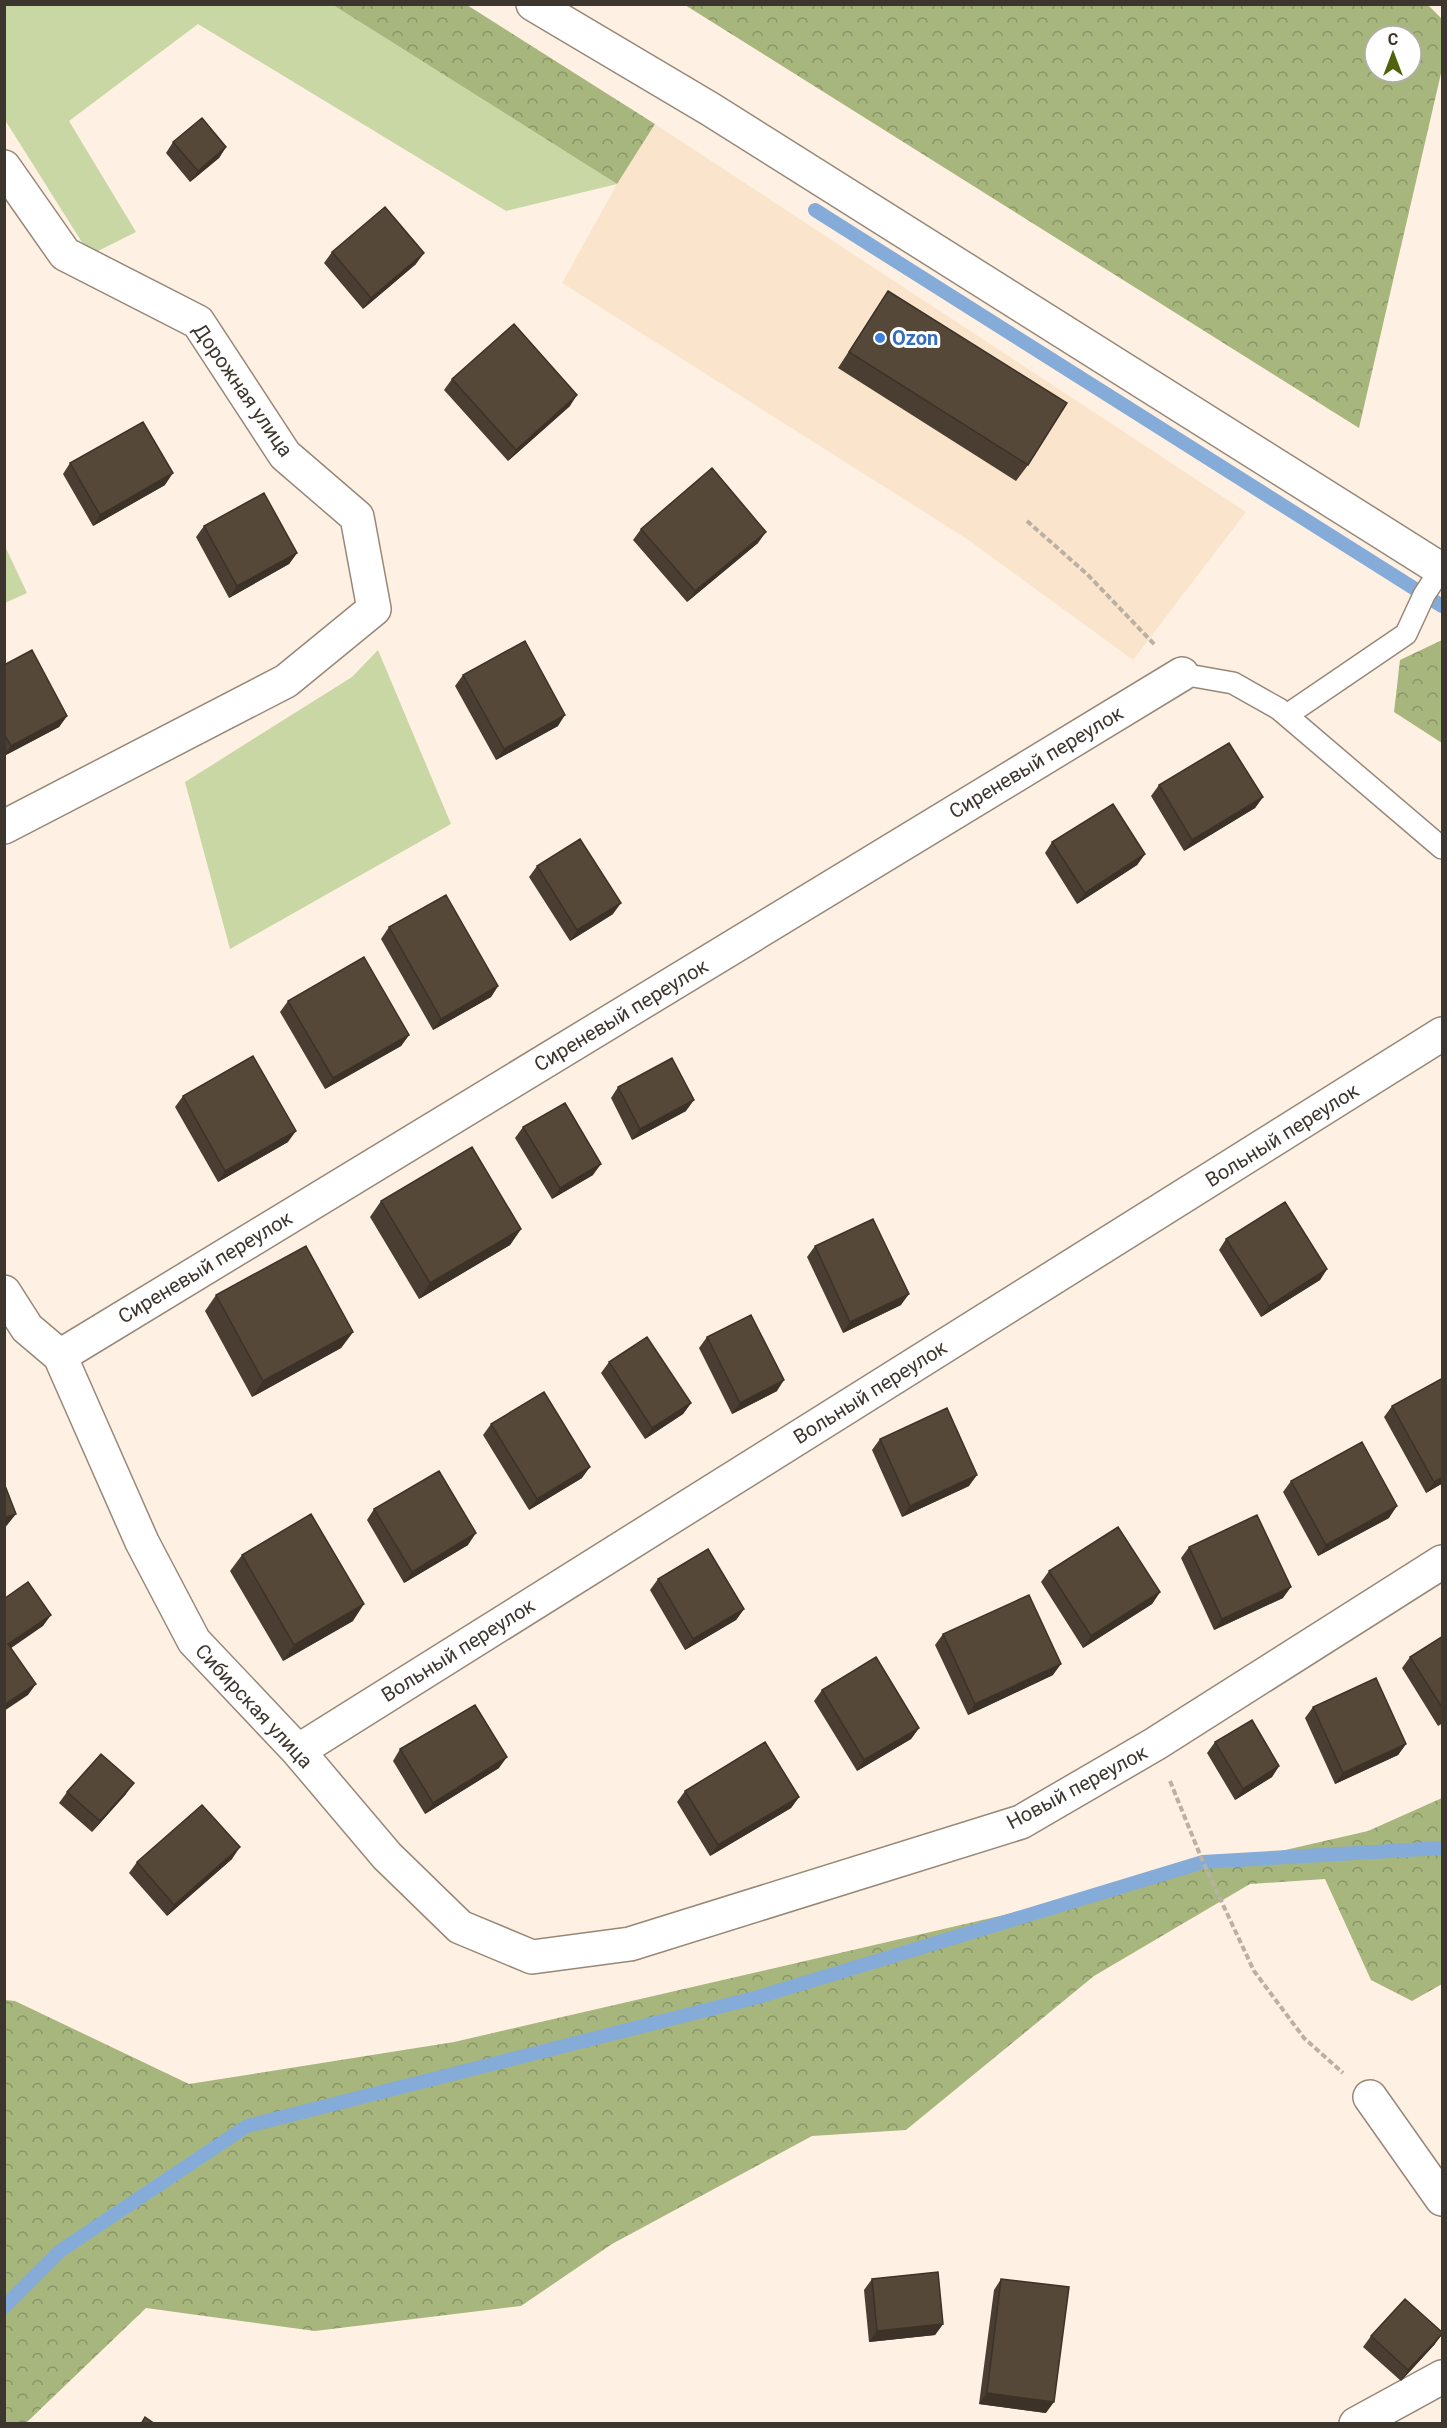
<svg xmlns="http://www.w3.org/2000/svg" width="1447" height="2428" font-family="Roboto,sans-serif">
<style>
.built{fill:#fae5cc}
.green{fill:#c9d7a5}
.forest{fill:url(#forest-crowns);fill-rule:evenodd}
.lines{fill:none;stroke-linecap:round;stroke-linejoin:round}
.stream{stroke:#85abd9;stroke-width:14}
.service-casing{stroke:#978877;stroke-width:24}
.minor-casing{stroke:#978877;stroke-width:36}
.secondary-casing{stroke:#978877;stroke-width:36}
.path{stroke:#bbb0a5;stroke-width:4;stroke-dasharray:6 3;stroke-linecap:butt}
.service{stroke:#fff;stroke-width:21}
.minor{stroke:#fff;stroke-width:33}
.secondary{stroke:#fff;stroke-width:33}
.wall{fill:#493e31}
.shaded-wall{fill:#3c3228}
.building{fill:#554839;stroke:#3c3228;stroke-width:1.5}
.shop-dot{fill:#3f7fe0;stroke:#fff;stroke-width:2}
.labels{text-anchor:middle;stroke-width:6;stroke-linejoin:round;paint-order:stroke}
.shop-label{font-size:20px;font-weight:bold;fill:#366cbe;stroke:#fff;text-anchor:start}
.street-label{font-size:20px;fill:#3d362f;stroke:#fff}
</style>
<defs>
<pattern id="forest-crowns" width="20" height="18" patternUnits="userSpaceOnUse" patternTransform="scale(1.5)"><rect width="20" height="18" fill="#a7b67d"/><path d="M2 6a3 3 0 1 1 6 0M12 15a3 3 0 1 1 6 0" fill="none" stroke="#899567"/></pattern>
</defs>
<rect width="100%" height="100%" fill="#fef1e3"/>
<path class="built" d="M655 124 1246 512 1133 660 967 539 562 283 617 184Z"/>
<path class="green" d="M5 5H333L617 184 506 211 198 24 69 121 136 232 90 255 5 120Z
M5 546 27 593 5 603H4Z
M378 650 451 824 230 949 185 782 352 677Z"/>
<path class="forest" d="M333 5H467L655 124 617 184Z
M685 5H1428L1442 19V69L1359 428ZM1375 36H1411V72H1375Z
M1442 640V743L1394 712 1400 660Z
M1442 1798V1984L1412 2001 1371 1980 1325 1879 1250 1884 1094 1976 906 2130 812 2136 612 2244 521 2306 315 2331 146 2308 26 2423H5V2000L15 2001 189 2084 454 2042 1368 1831Z"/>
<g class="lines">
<path class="stream" d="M815 210 1442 606
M4 2307 60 2251 247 2126 758 1997 1203 1862 1442 1848"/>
<defs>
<path id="service" d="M1182 674 1233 683 1279 709 1442 848
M1287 715 1406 634 1424 595 1441 569"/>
<path id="minor" d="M4 167 65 254 198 322 285 455 357 517 374 609 286 681 4 827
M4 1292 27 1328 60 1356 142 1542 194 1641 298 1751 387 1856 460 1927 532 1957 630 1944 1021 1822 1155 1744 1442 1562
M60 1356 1182 674
M298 1751 1442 1034
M1370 2097 1442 2199
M1356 2424 1442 2377"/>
<path id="secondary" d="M533 4 710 109 1442 570"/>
</defs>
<use href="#service" class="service-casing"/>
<use href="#minor" class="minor-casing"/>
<use href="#secondary" class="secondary-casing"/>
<path class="path" d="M1027 521 1087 574 1155 645
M1170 1781 1203 1862 1254 1971 1304 2038 1343 2073"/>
<use href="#service" class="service"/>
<use href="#minor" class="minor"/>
<use href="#secondary" class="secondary"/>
</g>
<path class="wall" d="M173 142 226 147 219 158 190 182 166 153Z
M332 252 416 264 363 309 324 263Z
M888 291 1028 465 1016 481 838 368Z
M452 379 570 406 508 461 444 390Z
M70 463 165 485 93 526 63 474Z
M204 526 297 553 289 564 229 598 196 537Z
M641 529 758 543 687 602 633 540Z
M4 665 67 716 59 727 4 756Z
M463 675 558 726 496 760 455 686Z
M1159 785 1263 797 1255 808 1184 851 1151 796Z
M1052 842 1145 854 1137 865 1077 904 1045 853Z
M537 866 613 914 570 941 529 877Z
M389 927 498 986 491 997 433 1030 381 939Z
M288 1001 409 1035 401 1046 325 1089 280 1012Z
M618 1087 686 1111 632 1140 611 1098Z
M183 1096 288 1142 218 1182 175 1107Z
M523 1127 593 1175 552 1199 515 1138Z
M381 1201 521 1229 510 1245 419 1299 370 1217Z
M1226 1239 1327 1269 1320 1280 1261 1317 1219 1250Z
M815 1246 901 1305 843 1333 807 1257Z
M216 1295 353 1332 341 1348 252 1397 205 1311Z
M707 1337 777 1391 732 1414 699 1348Z
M609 1362 691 1403 683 1414 645 1439 601 1373Z
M1443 1378V1483L1426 1493 1384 1417 1392 1406Z
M491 1424 582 1478 529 1510 483 1435Z
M880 1439 969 1486 902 1517 872 1450Z
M1291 1481 1389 1518 1318 1556 1283 1492Z
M374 1509 468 1545 404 1583 367 1520Z
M1189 1547 1283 1598 1214 1630 1181 1558Z
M242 1555 353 1621 283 1661 230 1571Z
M1049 1571 1160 1592 1152 1604 1083 1648 1041 1582Z
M658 1579 744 1609 736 1620 685 1650 650 1590Z
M943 1634 1053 1675 968 1715 935 1645Z
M1443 1636V1723L1438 1726 1402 1668 1410 1657Z
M822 1690 919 1728 911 1739 857 1771 814 1701Z
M1313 1707 1406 1744 1398 1755 1335 1784 1305 1718Z
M1215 1742 1279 1766 1272 1777 1235 1800 1207 1753Z
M400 1749 499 1768 425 1814 393 1761Z
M685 1791 799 1797 791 1808 710 1856 677 1802Z
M67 1792 126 1794 92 1832 59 1803Z
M232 1859 167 1916 129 1873 137 1862Z
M872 2279 943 2324 935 2335 869 2342 864 2290Z
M1001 2279 1046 2413 979 2404 994 2290Z
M1371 2336 1435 2344 1401 2381 1363 2347Z"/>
<path class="shaded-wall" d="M226 147 219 158 190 182 198 171Z
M424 253 416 264 363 309 371 298Z
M577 395 570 406 508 461 516 450Z
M173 473 165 485 93 526 100 515Z
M766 532 758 543 687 602 695 591Z
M297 553 289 564 229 598 237 586Z
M565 715 558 726 496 760 504 749Z
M67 716 59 727 4 756 11 746Z
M1263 797 1255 808 1184 851 1192 840Z
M1145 854 1137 865 1077 904 1085 893Z
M621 903 613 914 570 941 577 930Z
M498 986 491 997 433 1030 441 1019Z
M409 1035 401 1046 325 1089 333 1078Z
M694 1100 686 1111 632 1140 640 1129Z
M296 1131 288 1142 218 1182 225 1171Z
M601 1164 593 1175 552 1199 560 1188Z
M521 1229 510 1245 419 1299 430 1283Z
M1327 1269 1320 1280 1261 1317 1269 1306Z
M909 1294 901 1305 843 1333 850 1322Z
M353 1332 341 1348 252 1397 263 1381Z
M784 1380 777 1391 732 1414 740 1403Z
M691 1403 683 1414 645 1439 652 1428Z
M590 1467 582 1478 529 1510 537 1499Z
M977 1475 969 1486 902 1517 910 1506Z
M1443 1477V1483L1426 1493 1434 1482Z
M1397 1506 1389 1518 1318 1556 1326 1545Z
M16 1514 4 1529V1518Z
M476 1533 468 1545 404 1583 412 1572Z
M1291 1587 1283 1598 1214 1630 1222 1619Z
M1160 1592 1152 1604 1083 1648 1091 1636Z
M364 1604 353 1621 283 1661 294 1645Z
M744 1609 736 1620 685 1650 693 1639Z
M51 1615 43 1626 4 1653 8 1644Z
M1061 1664 1053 1675 968 1715 975 1704Z
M36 1684 28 1695 4 1711V1705Z
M919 1728 911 1739 857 1771 864 1760Z
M1406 1744 1398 1755 1335 1784 1343 1773Z
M507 1757 499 1768 425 1814 433 1803Z
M1279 1766 1272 1777 1235 1800 1243 1789Z
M134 1783 126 1794 92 1832 100 1821Z
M799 1797 791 1808 710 1856 718 1845Z
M240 1847 232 1859 167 1916 174 1905Z
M943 2324 935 2335 869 2342 877 2331Z
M1443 2333 1435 2344 1401 2381 1408 2370Z
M987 2393 1054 2402 1046 2413 979 2404Z"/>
<path class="building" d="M202 118 226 147 198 171 173 142Z
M385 207 424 253 371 298 332 252Z
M888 291 1067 403 1028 465 849 352Z
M514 324 577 395 516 450 452 379Z
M143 422 173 473 100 515 70 463Z
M712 468 766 532 695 591 641 529Z
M264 493 297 553 237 586 204 526Z
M525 641 565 715 504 749 463 675Z
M32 650 67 716 11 746 4 734V665Z
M1229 743 1263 797 1192 840 1159 785Z
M1113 804 1145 854 1085 893 1052 842Z
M580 839 621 903 577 930 537 866Z
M446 895 498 986 441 1019 389 927Z
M364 957 409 1035 333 1078 288 1001Z
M253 1056 296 1131 225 1171 183 1096Z
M672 1058 694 1100 640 1129 618 1087Z
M565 1103 601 1164 560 1188 523 1127Z
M472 1147 521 1229 430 1283 381 1201Z
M1285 1202 1327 1269 1269 1306 1226 1239Z
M873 1219 909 1294 850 1322 815 1246Z
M306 1246 353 1332 263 1381 216 1295Z
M751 1315 784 1380 740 1403 707 1337Z
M647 1337 691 1403 652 1428 609 1362Z
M1443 1378V1477L1434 1482 1392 1406Z
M544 1392 590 1467 537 1499 491 1424Z
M947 1408 977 1475 910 1506 880 1439Z
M1362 1442 1397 1506 1326 1545 1291 1481Z
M439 1471 476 1533 412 1572 374 1509Z
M4 1483 16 1514 4 1518Z
M311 1514 364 1604 294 1645 242 1555Z
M1257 1515 1291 1587 1222 1619 1189 1547Z
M1118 1527 1160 1592 1091 1636 1049 1571Z
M708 1549 744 1609 693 1639 658 1579Z
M28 1582 51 1615 8 1644 36 1684 4 1705V1599Z
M1029 1595 1061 1664 975 1704 943 1634Z
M1443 1636V1709L1410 1657Z
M876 1657 919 1728 864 1760 822 1690Z
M1376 1678 1406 1744 1343 1773 1313 1707Z
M475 1705 507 1757 433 1803 400 1749Z
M1252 1720 1279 1766 1243 1789 1215 1742Z
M765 1742 799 1797 718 1845 685 1791Z
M101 1754 134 1783 100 1821 67 1792Z
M202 1805 240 1847 174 1905 137 1862Z
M938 2272 943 2324 877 2331 872 2279Z
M1001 2279 1069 2287 1054 2402 987 2393Z
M1405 2299 1443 2333 1408 2370 1371 2336Z
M145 2417 155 2424H141Z"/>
<circle class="shop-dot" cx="880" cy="338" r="6"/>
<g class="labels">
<g class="shop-label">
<text x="892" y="345">Ozon</text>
</g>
<g class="street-label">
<text transform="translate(243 390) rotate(55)" y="7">Дорожная улица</text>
<text transform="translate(1036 762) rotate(-31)" y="7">Сиреневый переулок</text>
<text transform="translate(621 1015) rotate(-31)" y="7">Сиреневый переулок</text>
<text transform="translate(1282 1135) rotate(-32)" y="7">Вольный переулок</text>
<text transform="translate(205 1267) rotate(-31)" y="7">Сиреневый переулок</text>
<text transform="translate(870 1392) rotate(-32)" y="7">Вольный переулок</text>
<text transform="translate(458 1650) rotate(-32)" y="7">Вольный переулок</text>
<text transform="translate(254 1706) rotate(47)" y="7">Сибирская улица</text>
<text transform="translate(1077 1787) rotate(-28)" y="7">Новый переулок</text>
</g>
</g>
<rect width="1447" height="2428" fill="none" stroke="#3d362f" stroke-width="12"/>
<g transform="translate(1393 54)"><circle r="28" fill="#ffffff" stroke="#b1afac" stroke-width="1.5"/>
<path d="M0-4.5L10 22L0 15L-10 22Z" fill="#50630c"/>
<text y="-9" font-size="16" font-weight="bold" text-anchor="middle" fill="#3d362f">С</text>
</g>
</svg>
